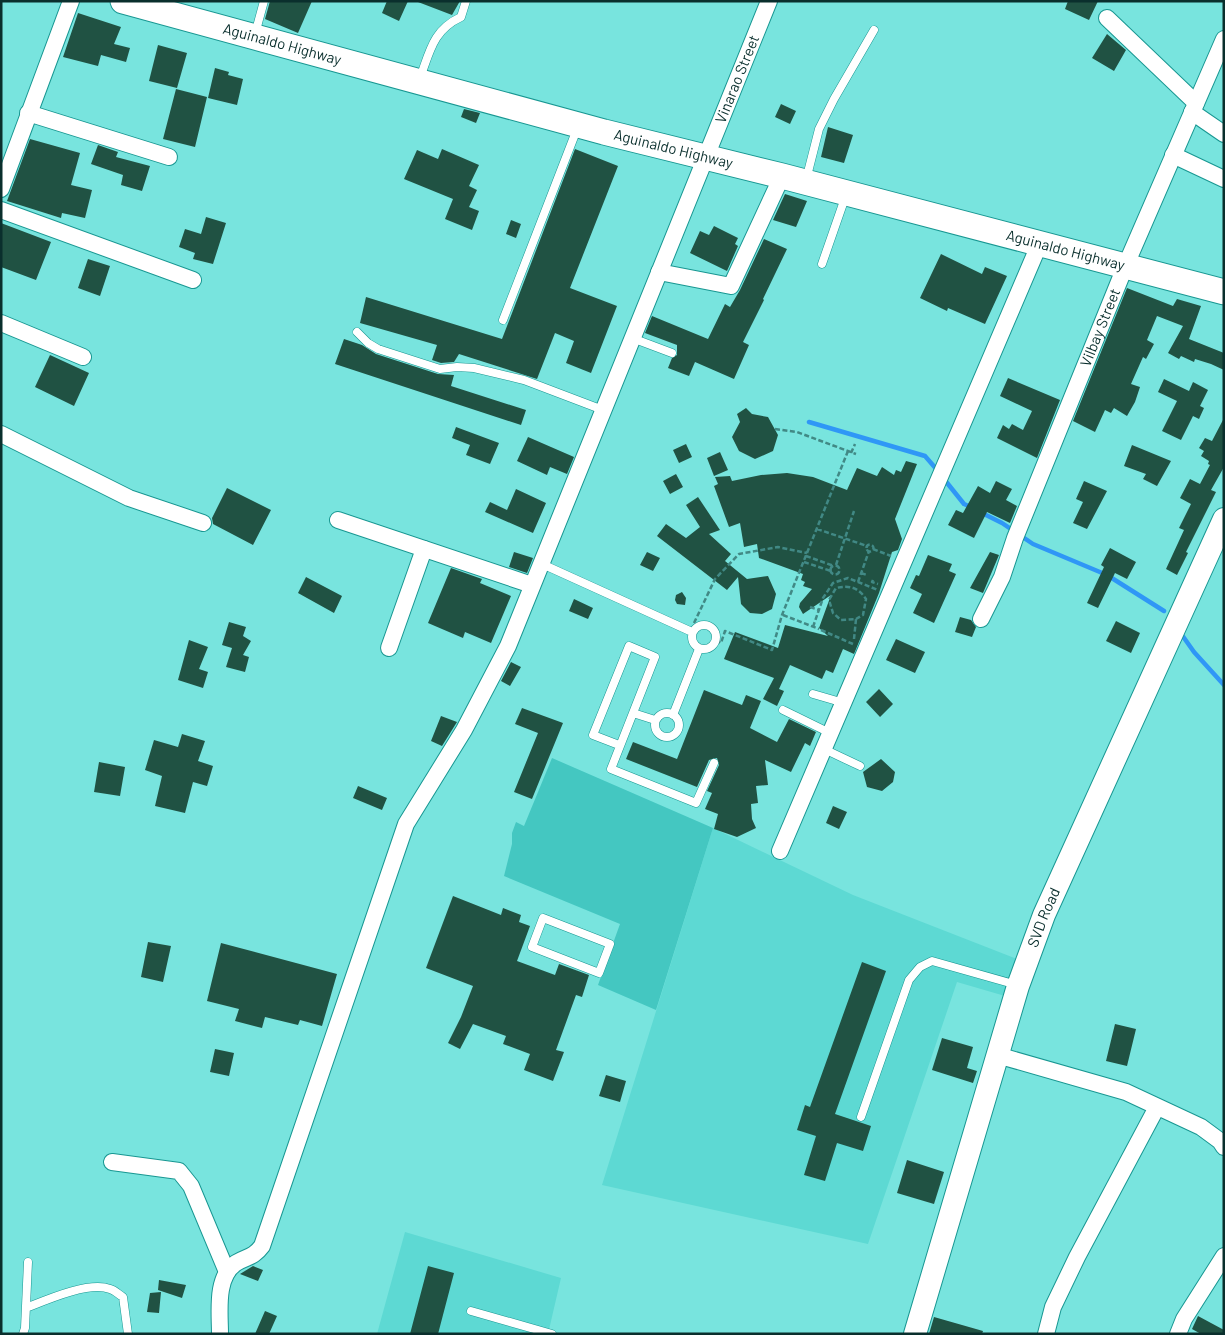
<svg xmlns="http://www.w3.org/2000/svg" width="1225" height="1335" font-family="Barlow,sans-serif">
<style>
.built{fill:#5dd9d3}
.green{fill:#44c7c1}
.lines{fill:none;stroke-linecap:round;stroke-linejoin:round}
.stream{stroke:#2f97f6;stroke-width:4.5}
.building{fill:#205243}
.service-casing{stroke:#189792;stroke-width:9}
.minor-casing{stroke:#189792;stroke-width:18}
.secondary-casing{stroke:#189792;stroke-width:24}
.primary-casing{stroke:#189792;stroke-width:27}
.path{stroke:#418985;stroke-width:2.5;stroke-dasharray:5 2.5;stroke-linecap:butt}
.service{stroke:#fff;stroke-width:8}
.minor{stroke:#fff;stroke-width:16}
.secondary{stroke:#fff;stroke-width:22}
.primary{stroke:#fff;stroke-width:25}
.labels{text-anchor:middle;stroke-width:5;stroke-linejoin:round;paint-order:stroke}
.street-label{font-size:15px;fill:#0a2f2d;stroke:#78e4de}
</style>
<rect width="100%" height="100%" fill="#78e4de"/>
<path class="built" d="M713 828 853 895 1017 959 1005 996 957 982 868 1244 602 1185Z
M405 1232 561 1278 548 1334H377Z"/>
<path class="green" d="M552 758 713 828 656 1010 598 985 620 924 504 876 512 844V833L516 822 524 826Z"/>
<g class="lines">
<path class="stream" d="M809 422 925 456 938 471
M944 479 964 504 971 507
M980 512 1002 523 1033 544 1107 575 1164 611
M1182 635 1194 652 1224 685"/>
</g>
<path class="building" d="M270 1H312L298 33 265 19Z
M387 1H408L399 21 382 13Z
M460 1 452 15 418 2V1Z
M1068 1H1098L1089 20 1065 9Z
M78 13 121 27 114 44 130 48 126 62 101 55 98 66 63 57Z
M1107 34 1126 50 1114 71 1092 58Z
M158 45 187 53 177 88 149 81Z
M215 68 229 72 228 75 243 79 237 105 208 98Z
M176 89 207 97 195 147 163 139Z
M781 104 796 111 790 124 775 117Z
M464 109 480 113 476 123 461 117Z
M828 127 853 135 844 163 821 157Z
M30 139 80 153 71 185 92 190 85 218 62 213 61 218 7 201Z
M98 145 118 152 116 157 150 166 142 191 121 185 123 175 91 164Z
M442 149 479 165 469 186 477 190 469 207 479 211 472 230 445 219 453 199 404 179 417 150 438 159Z
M575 149 618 166 570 288 617 306 591 373 566 363 574 341 555 333 537 379 459 354 454 362 441 363 432 360 437 345 360 323 366 297 502 339Z
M785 194 807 201 796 227 773 220Z
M206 217 226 223 213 264 193 259 195 253 179 247 185 229 201 234Z
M511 220 521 224 516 238 506 234Z
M1 223 51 242 36 280 1 267Z
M714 226 738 238 735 244 738 246 727 271 690 253 700 231 709 235Z
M764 239 787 249 763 299 764 300 743 342 749 345 734 379 695 362 689 376 668 368 672 358 677 355V345L645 333 652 316 708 339 725 304 730 307 740 290Z
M941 254 982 274 985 267 1007 276 985 324 948 308 947 311 920 298Z
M88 259 110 266 100 296 78 288Z
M1127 288 1173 306 1177 299 1201 306 1189 339 1224 353V370L1211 364 1195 359 1194 362 1181 356 1179 359 1168 353 1183 326 1157 316 1147 340 1154 344 1146 359 1143 357 1131 384 1140 387 1135 402 1127 416 1114 408 1111 413 1105 410 1095 432 1073 421Z
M344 339 362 345 376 354 438 374 454 375 451 386 526 410 521 425 335 364Z
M50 355 89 373 74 406 35 387Z
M1008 378 1060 400 1037 458 997 438 1003 425 1009 429 1012 424 1023 430 1032 411 1000 396Z
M1164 379 1189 391 1193 382 1208 390 1200 406 1204 408 1199 419 1193 416 1181 440 1162 431 1177 401 1158 392Z
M746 408 752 414 768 417 778 435 773 451 755 459 739 451 732 437 740 422 737 414Z
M1224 418V467L1211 490 1216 492 1186 552 1188 553 1177 575 1166 569 1184 530 1179 528 1191 504 1180 498 1190 479 1200 484 1210 465 1208 464 1209 461 1201 456 1204 451 1199 448 1205 438 1212 441Z
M456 427 499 443 490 464 466 455 470 445 452 438Z
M528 437 574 457 567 474 550 467 547 475 517 461Z
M686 444 692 457 679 463 673 450Z
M1132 445 1171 461 1157 486 1143 479 1146 474 1124 466Z
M720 452 728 470 714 476 707 458Z
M906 461 917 464 895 519 902 539 898 550 892 552 879 593 854 654 843 649 833 673 826 670 822 679 790 665 779 689 784 691 777 706 763 699 774 678 724 659 735 632 778 648 785 625 828 636 819 628 831 595 803 614 799 607 800 603 812 589 803 586 805 582 801 580 803 574 759 558 757 544 744 547 740 523 729 527 714 486 718 484 715 477 730 476 732 481 761 475 787 473 813 477 847 490 857 468 877 476 882 467 894 475 896 470 901 472Z
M676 474 683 487 670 494 663 481Z
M996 481 1012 489 1006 500 1017 506 1010 523 987 512 974 538 948 525 956 510 963 513 978 486 990 493Z
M1084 481 1107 491 1087 529 1073 523 1083 502 1076 499Z
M227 488 271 510 253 545 213 524 212 518Z
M516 489 546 503 533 533 485 512 490 502 507 510Z
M698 497 720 530 709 534 731 554 725 561 747 579 768 576 776 594 772 609 762 614 750 613 741 604 738 577 727 590 657 536 666 524 686 538 700 527 686 505Z
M1110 548 1136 562 1127 579 1115 573 1098 608 1087 603 1104 567 1101 565Z
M514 552 533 558 527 573 509 567Z
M647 552 660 558 653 571 640 565Z
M990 552 999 555 983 593 970 588Z
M928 555 952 564 949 571 956 574 934 623 913 613 922 594 910 588 916 575 919 576Z
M451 568 482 579 480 583 511 596 491 643 465 632 463 638 428 623Z
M306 577 342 596 334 613 298 593Z
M682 592 686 598 685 605 677 604 675 600 676 595Z
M574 599 593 608 588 619 569 611Z
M960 617 971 620 976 627 972 637 955 632Z
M1116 621 1140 633 1131 653 1106 641Z
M229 622 246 627 243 636 251 641 243 655 249 657 245 672 226 667 232 648 222 645Z
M896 639 925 652 915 673 886 660Z
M189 640 208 647 199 669 208 672 203 688 178 680Z
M511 662 521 667 510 686 501 681Z
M879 689 893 704 880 717 866 702Z
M704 690 742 705 746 695 761 701 750 728 777 742 789 719 816 732 810 746 805 743 791 772 765 760 768 785 756 786 758 803 751 804 752 819 756 828 737 837 714 829 718 814 705 809 712 793 707 791 719 765 717 758 709 760 697 787 626 759 633 742 677 759Z
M522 708 563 723 532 799 514 792 538 733 515 724Z
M441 716 457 722 442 746 431 741Z
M182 734 205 741 198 761 213 766 207 786 193 782 185 813 155 806 162 776 145 770 154 740 178 747Z
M881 759 895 772 893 782 882 791 867 787 863 772Z
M99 762 125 767 120 796 94 792Z
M358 786 387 798 382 810 353 798Z
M833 806 847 812 839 829 826 823Z
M453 896 501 915 503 908 521 915 519 922 530 926 517 961 555 975 559 964 589 975 582 997 576 995 556 1050 564 1052 553 1081 524 1070 530 1054 503 1044 506 1036 473 1024 460 1049 448 1043 461 1017 473 986 426 968Z
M148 942 171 946 163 982 141 977Z
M221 943 337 974 322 1026 300 1020 298 1025 265 1017 262 1028 235 1021 239 1009 207 1001Z
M862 962 886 971 835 1114 871 1126 863 1151 837 1143 825 1181 804 1175 816 1136 797 1130 805 1105 810 1107Z
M1115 1024 1136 1029 1127 1066 1106 1061Z
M942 1038 973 1047 967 1068 977 1071 973 1083 932 1070Z
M215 1049 234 1053 229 1076 210 1072Z
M606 1075 626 1081 620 1102 599 1096Z
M907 1160 944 1172 934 1204 897 1193Z
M253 1266 263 1270 258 1281 240 1274Z
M428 1266 454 1273 438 1334H410Z
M159 1280 186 1285 182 1298 158 1290Z
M161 1292 159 1313 147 1312 150 1293Z
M265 1311 277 1316 269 1334H255Z
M1198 1316 1224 1330V1334H1201L1192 1329Z
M934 1317 983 1331 982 1334H929Z"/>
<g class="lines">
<defs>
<path id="service" d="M255 34 264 1
M420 78C430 51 433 30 461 17L466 1
M806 180 819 129 834 99 874 30
M822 264 846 195
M503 320 577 129
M357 332 368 343 378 349 440 369 457 367 474 368 524 380 603 410
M632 338 672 353
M542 564 692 632
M692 637a12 12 0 1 1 24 0a12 12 0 1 1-24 0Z
M813 694 844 703
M783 710 830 733
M655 725a12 12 0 1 1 24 0a12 12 0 1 1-24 0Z
M633 713 655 720
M673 715 699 649
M619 745 593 735 629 646 655 657 611 769 696 803 714 763
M824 749 860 766
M543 918 610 944 599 973 532 947Z
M861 1117 909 980 920 967 932 961 1017 985
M26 1308C46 1300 89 1281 110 1289 115 1290 119 1295 123 1297L128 1334
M471 1311 552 1334
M23 1334 25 1328 28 1262"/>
<g id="minor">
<path d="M1107 18 1196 103"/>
<path d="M1192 112 1224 134"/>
<path d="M28 113 169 157"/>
<path d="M1173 155 1224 179"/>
<path d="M1 189 71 1"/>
<path d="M1 210 193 280"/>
<path d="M659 272 731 286 782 176"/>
<path d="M1 323 83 357"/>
<path d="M1 434 129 498 203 523"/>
<path d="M338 520 532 585"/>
<path id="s1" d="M981 619 1002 577 1015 538 1125 267 1224 39"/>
<path d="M389 648 424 549"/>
<path d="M780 851 1039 245"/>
<path d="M997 1055 1126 1092 1201 1127 1220 1141 1224 1147"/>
<path d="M112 1162 179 1171 191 1186 227 1272"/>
<path id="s2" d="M220 1334C220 1312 215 1277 236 1263 248 1256 253 1258 262 1246L406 824 464 730 508 646 769 1"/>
<path d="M1046 1334 1053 1307 1077 1257 1157 1107"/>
<path d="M1178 1334 1184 1319 1224 1256"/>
</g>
<g id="secondary">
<path id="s3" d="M915 1334 1018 986 1044 915 1224 519"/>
</g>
<g id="primary">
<path id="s4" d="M123 1 604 132 782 176 1224 292"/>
</g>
</defs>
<use href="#service" class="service-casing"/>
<use href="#minor" class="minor-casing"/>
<use href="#secondary" class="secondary-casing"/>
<use href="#primary" class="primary-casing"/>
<path class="path" d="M775 429 797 432 856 454
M851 453 855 444
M817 529 867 546
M866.5 548a3.5 3.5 0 1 1 7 0a3.5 3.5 0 1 1-7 0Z
M873 549 891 556
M806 556 834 566
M804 562 831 571
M836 565 854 511
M830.5 570a4.5 4.5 0 1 1 9 0a4.5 4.5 0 1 1-9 0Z
M861 573 867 575
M873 580 872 582 878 584
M858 582 869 551
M810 607 819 610
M783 615 819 629
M694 623 715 579 739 554 778 547 807 553
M813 627 823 598 833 583 848 578 878 590
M821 630 853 644
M854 639 856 619 841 620 833 613 829 600 836 588C849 585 858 587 866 599L863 615 856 619
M716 640 721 643 725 631 772 650 782 615 848 451"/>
<use href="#service" class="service"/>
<use href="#minor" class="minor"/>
<use href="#secondary" class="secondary"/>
<use href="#primary" class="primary"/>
</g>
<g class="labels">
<g class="street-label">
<text dy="5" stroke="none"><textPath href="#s4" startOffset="165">Aguinaldo Highway</textPath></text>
<text dy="5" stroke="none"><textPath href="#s2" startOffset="1370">Vinarao Street</textPath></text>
<text dy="5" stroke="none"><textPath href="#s4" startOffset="570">Aguinaldo Highway</textPath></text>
<text dy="5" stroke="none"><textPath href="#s4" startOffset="975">Aguinaldo Highway</textPath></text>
<text dy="5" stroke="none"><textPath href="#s1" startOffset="315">Vilbay Street</textPath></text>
<text dy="5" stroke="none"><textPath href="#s3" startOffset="436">SVD Road</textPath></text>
</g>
</g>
<rect width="1225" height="1335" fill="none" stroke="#0a2f2d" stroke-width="5"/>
</svg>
